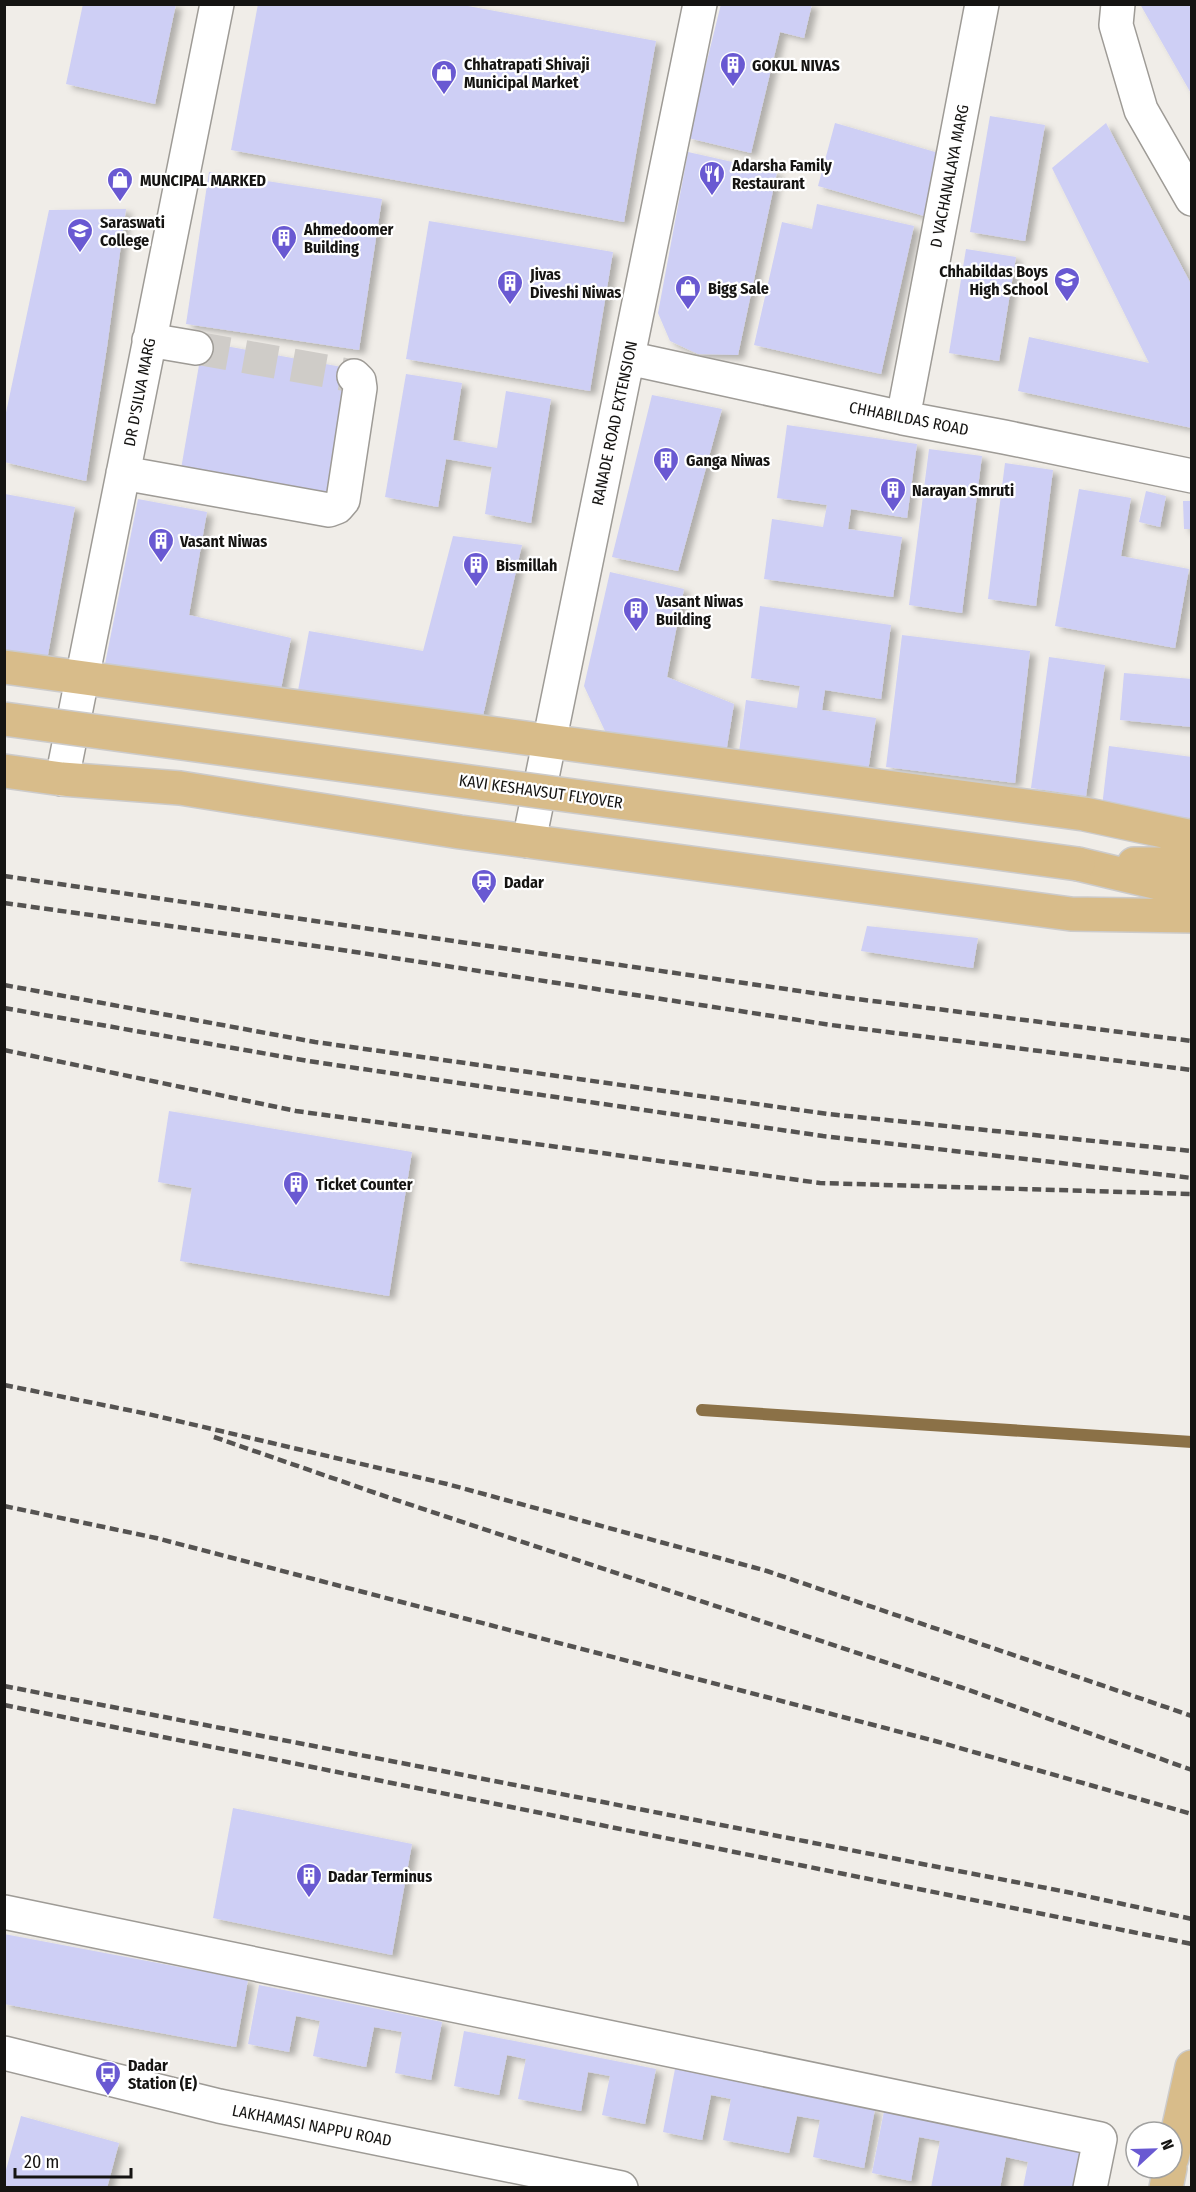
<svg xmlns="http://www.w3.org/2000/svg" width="1196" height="2192" font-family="'Fira Sans Condensed',sans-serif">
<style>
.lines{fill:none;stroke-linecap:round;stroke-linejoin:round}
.stream{stroke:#8b7147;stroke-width:12}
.building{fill:#cecff5;filter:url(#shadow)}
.minor-tunnel{stroke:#cfccc8;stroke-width:33;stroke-dasharray:33 16;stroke-linecap:butt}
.minor-casing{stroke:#9e9b96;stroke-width:36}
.major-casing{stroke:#cccbcb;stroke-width:36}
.minor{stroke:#fff;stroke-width:33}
.major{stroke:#d8bc8a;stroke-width:33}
.rail{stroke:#555351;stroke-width:4.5;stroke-dasharray:9 4.5;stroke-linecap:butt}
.major-bridge-casing{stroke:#cccbcb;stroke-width:36;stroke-linecap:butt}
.major-bridge{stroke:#d8bc8a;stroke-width:33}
.labels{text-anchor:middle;stroke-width:4.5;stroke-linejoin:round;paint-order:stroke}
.poi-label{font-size:16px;font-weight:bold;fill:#151412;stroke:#fff;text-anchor:start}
.street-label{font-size:16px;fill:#151412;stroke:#fff}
</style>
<defs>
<filter id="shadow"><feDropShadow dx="6" dy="4" stdDeviation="3" flood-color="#0004"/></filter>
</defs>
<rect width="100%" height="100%" fill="#f0ede8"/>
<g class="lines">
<path class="stream" d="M702 1410 1192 1442"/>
</g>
<path class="building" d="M83 4H176L155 104 66 84Z
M258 4H457L656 41 624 222 231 150Z
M721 4H812L804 38 780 32 751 153 688 138Z
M1140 4H1192V95Z
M990 116 1045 125 1025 241 970 232Z
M835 123 942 154 924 216 818 186Z
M1106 123 1192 286V428L1018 391 1029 337 1149 363 1052 168Z
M688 152 777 172 738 355 698 354 670 341 658 313Z
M209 172 382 199 359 350 186 324Z
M817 204 914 226 881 374 754 345 782 222 812 229Z
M126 209 107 347 86 481 4 462V422L49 210Z
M429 221 613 252 590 391 406 359Z
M966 249 1016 257 999 361 949 353Z
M203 342 353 369 331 495 181 469Z
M406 374 462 383 453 440 497 448 506 391 551 399 531 523 485 514 492 467 446 459 438 507 385 497Z
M652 395 722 409 678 571 612 557Z
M787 425 917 444 907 518 851 509 848 529 902 537 893 597 764 579 772 519 823 527 827 505 777 498Z
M929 449 982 456 962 613 909 605Z
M1005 463 1053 470 1036 606 988 599Z
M1079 489 1131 498 1121 556 1189 569 1175 648 1055 626Z
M1146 491 1166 496 1160 527 1139 522Z
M5 494 75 507 47 660 5 652Z
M138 499 207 512 189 615 291 638 281 689 105 664Z
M1183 501H1192V529H1184Z
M453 536 522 545 482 720 297 696 309 631 423 651Z
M610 572 684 589 667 677 734 704 726 753 627 743 605 731 584 686Z
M760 606 891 625 881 699 825 690 822 710 876 718 867 778 738 759 746 700 797 708 800 686 751 678Z
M902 635 1030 651 1015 783 886 767Z
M1049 657 1105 665 1086 796 1031 788Z
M1124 673 1192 679V727L1120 720Z
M1109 746 1192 757V818L1102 807Z
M867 926 978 938 973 968 861 951Z
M169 1111 412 1152 389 1296 180 1261 192 1188 158 1182Z
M233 1808 412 1844 392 1955 213 1918Z
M4 1934 248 1980 236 2047 4 2004Z
M259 1985 442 2022 431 2080 395 2073 402 2032 374 2027 366 2067 313 2056 320 2021 296 2016 289 2052 248 2044Z
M464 2031 656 2069 645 2124 602 2115 610 2076 588 2072 581 2111 518 2099 526 2059 507 2055 499 2095 454 2086Z
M675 2069 875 2109 864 2168 813 2157 820 2120 797 2116 789 2153 723 2140 731 2099 711 2095 702 2140 663 2132Z
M884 2111 1085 2150 1077 2188H1023L1028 2162 1006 2157 1000 2188H931L940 2141 919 2137 911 2181 872 2173Z
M21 2116 119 2143 107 2188H4V2177Z"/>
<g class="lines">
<path class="minor-tunnel" d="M196 348 354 376"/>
<defs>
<path id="minor" d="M1118 4 1116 25 1141 110 1192 199
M149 340 196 348
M628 358 903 418 1004 437 1192 476
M903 418 982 4
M123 473 329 510 337 507 343 500 360 388 359 381 354 376
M62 779 217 4
M529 841 700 4
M4 1912 1100 2139 1090 2188
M4 2053 219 2106 621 2188"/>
<path id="major" d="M4 667 1084 814 1192 837
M4 771 62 779 180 788 460 832 1071 914 1192 916
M1078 864 1192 891
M1134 864H1192
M1172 2158 1192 2067
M1166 2188 1170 2168"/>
</defs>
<use href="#minor" class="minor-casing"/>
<use href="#major" class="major-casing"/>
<use href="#minor" class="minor"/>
<use href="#major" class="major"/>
<path class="rail" d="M4 876 841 997 1192 1041
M4 903 329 948 831 1025 1192 1070
M4 985 315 1042 828 1114 1192 1151
M4 1008 308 1061 823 1136 1192 1178
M4 1050 296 1111 820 1183 1192 1194
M4 1385 148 1414 447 1484 767 1571 1192 1716
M214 1437 390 1498 963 1688 1192 1770
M4 1506 156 1538 935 1741 1192 1814
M4 1686 1067 1892 1192 1919
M4 1705 1192 1944"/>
<defs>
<path id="major-bridge" d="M4 719 1078 864"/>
</defs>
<use href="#major-bridge" class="major-bridge-casing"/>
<use href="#major-bridge" class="major-bridge"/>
</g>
<defs>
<symbol id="building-pin" viewBox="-11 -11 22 30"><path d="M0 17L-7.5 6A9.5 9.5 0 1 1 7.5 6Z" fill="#6959d2" stroke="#fff"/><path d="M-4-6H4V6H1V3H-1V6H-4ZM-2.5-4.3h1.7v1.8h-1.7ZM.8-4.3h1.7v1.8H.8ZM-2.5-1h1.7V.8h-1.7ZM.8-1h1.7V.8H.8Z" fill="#fff"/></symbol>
<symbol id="shop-pin" viewBox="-11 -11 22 30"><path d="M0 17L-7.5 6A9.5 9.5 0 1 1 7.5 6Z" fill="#6959d2" stroke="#fff"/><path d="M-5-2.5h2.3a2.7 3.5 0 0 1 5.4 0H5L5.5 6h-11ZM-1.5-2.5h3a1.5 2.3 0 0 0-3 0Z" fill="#fff"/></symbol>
<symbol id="restaurant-pin" viewBox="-11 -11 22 30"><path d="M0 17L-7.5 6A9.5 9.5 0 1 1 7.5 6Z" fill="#6959d2" stroke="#fff"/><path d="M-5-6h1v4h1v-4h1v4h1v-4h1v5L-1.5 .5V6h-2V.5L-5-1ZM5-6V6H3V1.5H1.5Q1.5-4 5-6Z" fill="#fff"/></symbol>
<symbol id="university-pin" viewBox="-11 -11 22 30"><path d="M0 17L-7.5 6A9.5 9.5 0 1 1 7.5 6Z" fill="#6959d2" stroke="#fff"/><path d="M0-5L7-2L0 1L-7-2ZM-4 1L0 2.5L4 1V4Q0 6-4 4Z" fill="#fff"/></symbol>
<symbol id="school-pin" viewBox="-11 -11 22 30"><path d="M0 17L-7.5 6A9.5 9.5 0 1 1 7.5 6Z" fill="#6959d2" stroke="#fff"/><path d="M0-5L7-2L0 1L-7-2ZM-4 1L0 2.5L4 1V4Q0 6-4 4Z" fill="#fff"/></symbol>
<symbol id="station-pin" viewBox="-11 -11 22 30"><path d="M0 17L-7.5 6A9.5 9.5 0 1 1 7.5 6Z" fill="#6959d2" stroke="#fff"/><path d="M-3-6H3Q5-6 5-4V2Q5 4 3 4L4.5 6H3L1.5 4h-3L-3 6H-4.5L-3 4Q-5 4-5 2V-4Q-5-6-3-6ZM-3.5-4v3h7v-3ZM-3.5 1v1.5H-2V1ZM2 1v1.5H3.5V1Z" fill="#fff"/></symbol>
<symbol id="bus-pin" viewBox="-11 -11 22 30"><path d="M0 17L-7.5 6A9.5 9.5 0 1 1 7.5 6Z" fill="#6959d2" stroke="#fff"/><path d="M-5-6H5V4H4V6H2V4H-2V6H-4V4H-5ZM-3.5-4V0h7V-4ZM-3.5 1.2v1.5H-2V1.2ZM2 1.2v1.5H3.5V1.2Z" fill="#fff"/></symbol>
</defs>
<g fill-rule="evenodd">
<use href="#building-pin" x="718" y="50" width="30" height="40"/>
<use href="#shop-pin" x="429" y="58" width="30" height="40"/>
<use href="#restaurant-pin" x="697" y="159" width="30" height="40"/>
<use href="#shop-pin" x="105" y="165" width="30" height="40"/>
<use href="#university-pin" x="65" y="216" width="30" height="40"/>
<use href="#building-pin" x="269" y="223" width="30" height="40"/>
<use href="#school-pin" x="1052" y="265" width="30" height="40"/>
<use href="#building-pin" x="495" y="268" width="30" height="40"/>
<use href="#shop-pin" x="673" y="273" width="30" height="40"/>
<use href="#building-pin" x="651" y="445" width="30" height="40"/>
<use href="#building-pin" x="878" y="475" width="30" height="40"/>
<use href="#building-pin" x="146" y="526" width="30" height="40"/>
<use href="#building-pin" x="461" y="550" width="30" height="40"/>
<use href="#building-pin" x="621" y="595" width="30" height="40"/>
<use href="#station-pin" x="469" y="867" width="30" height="40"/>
<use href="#building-pin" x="281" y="1169" width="30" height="40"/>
<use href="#building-pin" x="294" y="1861" width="30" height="40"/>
<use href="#bus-pin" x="93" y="2059" width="30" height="40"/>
</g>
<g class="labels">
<g class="poi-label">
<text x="464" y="70">Chhatrapati Shivaji<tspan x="464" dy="18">Municipal Market</tspan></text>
<text x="752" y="71">GOKUL NIVAS</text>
<text x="732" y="171">Adarsha Family<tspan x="732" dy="18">Restaurant</tspan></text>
<text x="140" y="186">MUNCIPAL MARKED</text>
<text x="100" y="228">Saraswati<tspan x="100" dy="18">College</tspan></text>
<text x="304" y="235">Ahmedoomer<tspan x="304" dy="18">Building</tspan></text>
<text x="1048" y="277" text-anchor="end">Chhabildas Boys<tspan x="1048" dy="18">High School</tspan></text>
<text x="530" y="280">Jivas<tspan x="530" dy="18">Diveshi Niwas</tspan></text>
<text x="708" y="294">Bigg Sale</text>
<text x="686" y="466">Ganga Niwas</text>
<text x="912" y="496">Narayan Smruti</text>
<text x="180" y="547">Vasant Niwas</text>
<text x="496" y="571">Bismillah</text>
<text x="656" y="607">Vasant Niwas<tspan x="656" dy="18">Building</tspan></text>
<text x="504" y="888">Dadar</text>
<text x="316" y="1190">Ticket Counter</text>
<text x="328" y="1882">Dadar Terminus</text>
<text x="128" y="2071">Dadar<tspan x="128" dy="18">Station (E)</tspan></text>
</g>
<g class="street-label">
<text transform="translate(949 176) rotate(-79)" y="6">D VACHANALAYA MARG</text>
<text transform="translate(139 392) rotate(-79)" y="6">DR D'SILVA MARG</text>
<text transform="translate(909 418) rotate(11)" y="6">CHHABILDAS ROAD</text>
<text transform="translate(614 423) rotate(-78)" y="6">RANADE ROAD EXTENSION</text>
<text transform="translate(541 791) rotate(8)" y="6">KAVI KESHAVSUT FLYOVER</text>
<text transform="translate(312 2125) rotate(11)" y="6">LAKHAMASI NAPPU ROAD</text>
</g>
</g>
<rect width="1196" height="2192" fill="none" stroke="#151412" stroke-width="12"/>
<g transform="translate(1154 2150) rotate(68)"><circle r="28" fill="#ffffff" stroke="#a1a1a0" stroke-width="1.5"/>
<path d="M0-4.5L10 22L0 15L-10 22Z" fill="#6959d2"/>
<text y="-9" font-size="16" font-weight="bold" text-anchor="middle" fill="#151412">N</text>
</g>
<path d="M15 2168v9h116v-9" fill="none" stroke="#151412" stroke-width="3"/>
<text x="24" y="2168" font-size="18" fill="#151412" stroke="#ffffff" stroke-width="4.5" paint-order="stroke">20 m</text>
</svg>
